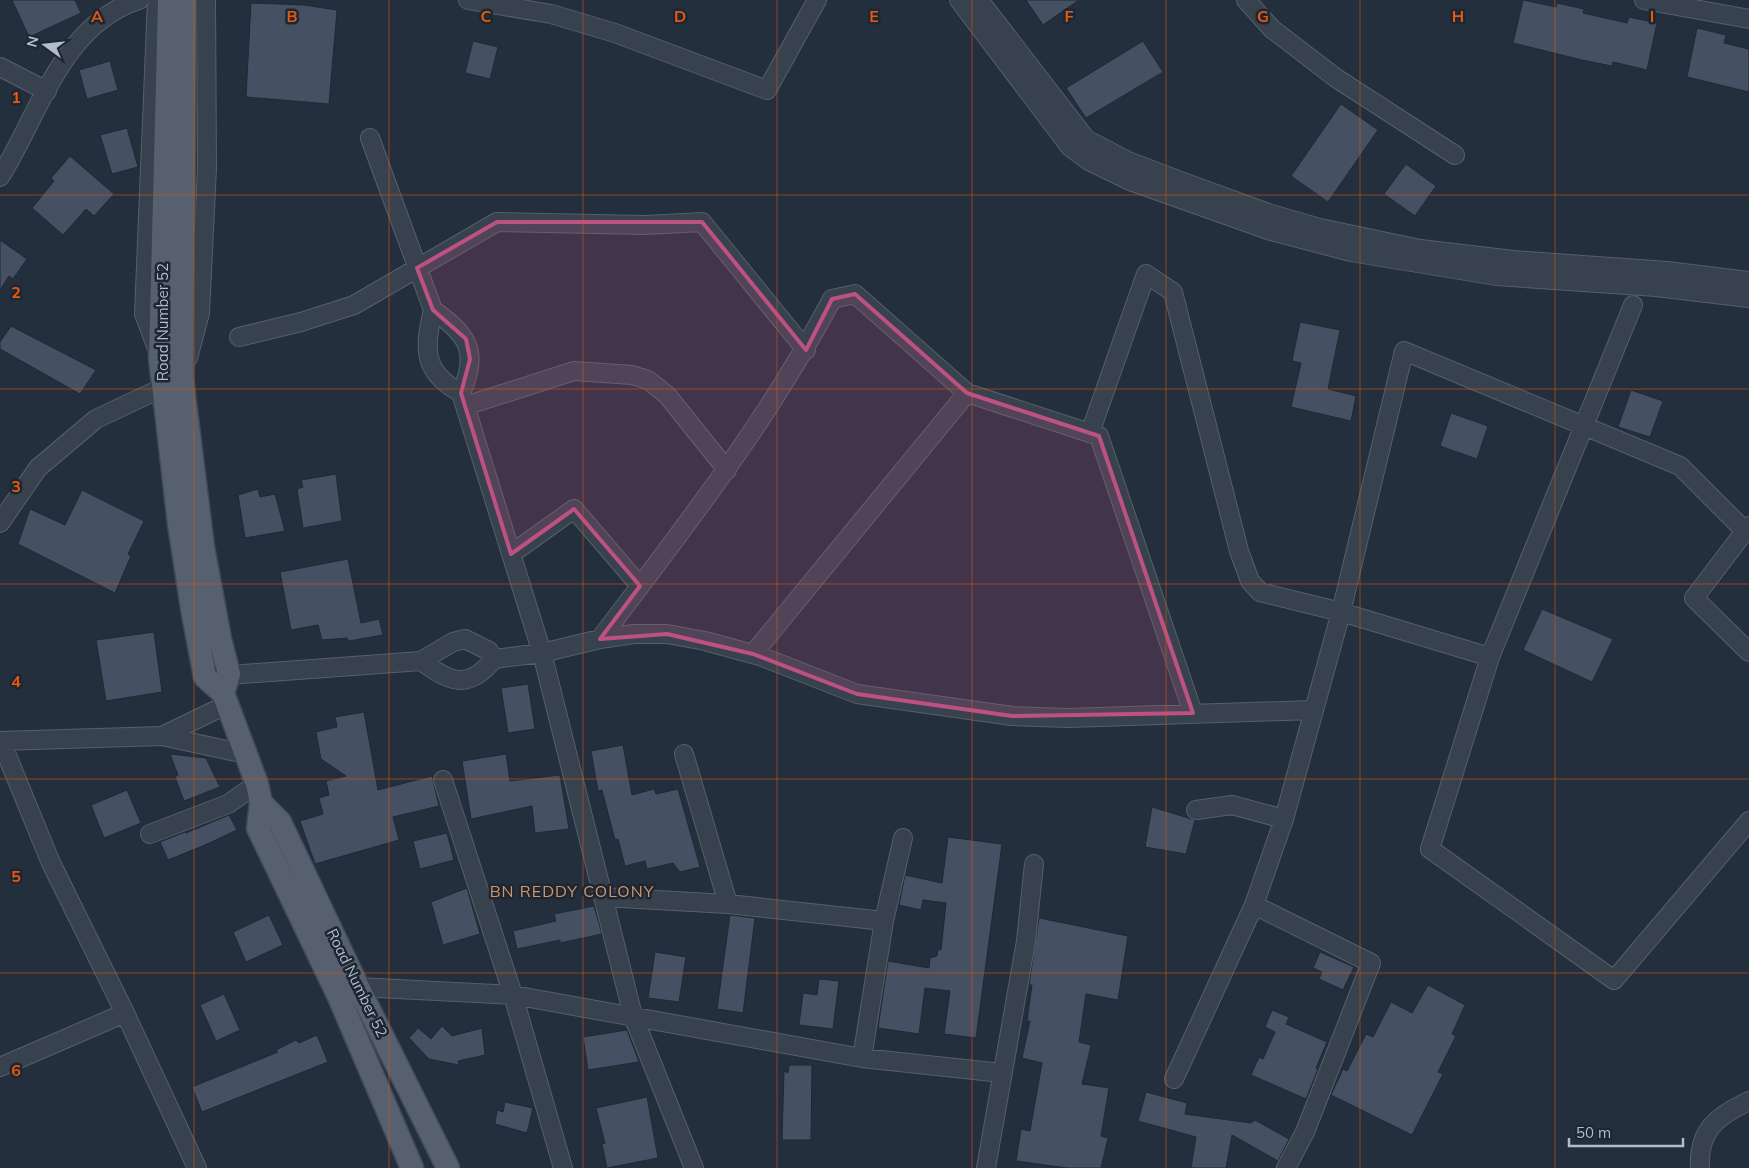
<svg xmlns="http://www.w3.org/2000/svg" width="1749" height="1168" font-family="Mulish,sans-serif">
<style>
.building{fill:#455162;stroke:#1f2835}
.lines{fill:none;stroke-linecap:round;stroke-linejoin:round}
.minor-casing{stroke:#565f6c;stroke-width:20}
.major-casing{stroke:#414a57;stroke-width:25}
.minor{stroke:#38414e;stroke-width:18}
.major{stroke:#56606e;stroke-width:22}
.marked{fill:#bd5182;fill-opacity:0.2;stroke:#bd5182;stroke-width:4;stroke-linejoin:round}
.grid{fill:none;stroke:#e8590c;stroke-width:1;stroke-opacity:0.55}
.labels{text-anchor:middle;stroke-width:5;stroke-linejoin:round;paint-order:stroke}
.street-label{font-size:15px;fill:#b4bcc9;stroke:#1d2633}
.neighbourhood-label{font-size:16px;letter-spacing:1px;fill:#d59563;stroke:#1d2633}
.grid-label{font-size:16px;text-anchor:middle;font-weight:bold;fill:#e8590c;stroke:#1d2633;stroke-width:5;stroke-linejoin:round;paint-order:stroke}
</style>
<rect width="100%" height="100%" fill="#242f3e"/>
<path class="building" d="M12 0H75L81 13 29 37Z
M1026 0H1079L1043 25Z
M1523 0 1556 7 1557 3 1584 9 1583 13 1627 23 1629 17 1657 23 1647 70 1613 62 1612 66 1582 60 1513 43Z
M251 3 304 5 337 10 329 104 246 97Z
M1697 28 1726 35 1724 43 1749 49V92L1687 77Z
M473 41 498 47 490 79 465 73Z
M1143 41 1163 72 1086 118 1066 88Z
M110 61 118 90 87 99 79 70Z
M1341 104 1378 130 1328 202 1291 176Z
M127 128 138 167 112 174 100 135Z
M70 156 114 194 94 216 86 209 63 235 32 208 54 181 51 178Z
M1406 164 1436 186 1415 216 1384 194Z
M0 240 27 259 13 279 9 276 0 290Z
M1300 322 1340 330 1328 389 1356 396 1351 421 1291 407 1301 363 1292 361Z
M11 326 96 370 80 394 0 349V342Z
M1631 390 1663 401 1650 437 1618 427Z
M1451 413 1488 426 1477 459 1440 446Z
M336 474 342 521 303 528 297 489 303 487 301 480Z
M258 489 260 497 275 494 285 531 245 538 238 495Z
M82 490 144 521 128 554 131 556 115 593 18 544 30 509 65 525Z
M348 559 361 623 379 619 383 635 349 641 347 638 322 640 318 625 291 630 280 572Z
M1542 609 1613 639 1592 682 1523 650Z
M154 632 162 692 106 701 96 640Z
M528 684 535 729 508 733 501 688Z
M364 712 378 790 432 776 439 806 393 817 399 840 315 864 300 821 323 814 319 798 329 795 326 781 346 776 321 759 316 732 337 727 335 717Z
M623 745 632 795 654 789 656 794 678 789 700 867 680 872 673 863 647 869 645 861 625 866 618 839 615 840 602 790 598 791 591 751Z
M170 754 206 758 220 787 184 801 175 777 178 775Z
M506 754 510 781 560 775 569 829 535 833 532 806 471 819 462 761Z
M127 790 141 823 104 838 91 805Z
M1152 807 1195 820 1186 854 1145 847Z
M229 815 237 830 205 845 168 860 160 842 185 832 186 833Z
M447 833 454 860 420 869 413 841Z
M948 837 1002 844 976 1038 944 1034 950 991 925 988 919 1034 878 1028 888 961 929 968 930 958 937 956 938 949 941 950 946 903 923 900 921 910 899 905 905 875 942 883Z
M467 888 480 934 443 945 431 902Z
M594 906 602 934 560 943V940L517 949 513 931 556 921 554 914Z
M269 915 283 945 246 962 233 932Z
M730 915 755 918 743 1013 717 1009Z
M1039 918 1128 936 1118 1000 1086 994 1079 1042 1091 1045 1082 1084 1109 1088 1101 1136 1108 1138 1101 1168H1067L1016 1161 1021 1129 1030 1131 1042 1063 1022 1058 1030 1021H1027L1032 985H1029Z
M655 952 686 957 679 1002 648 998Z
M1320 952 1354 967 1343 990 1319 979 1322 972 1313 968Z
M819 979 839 981 833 1029 799 1025 803 993 817 995Z
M1428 985 1465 1005 1452 1034 1456 1036 1438 1072 1443 1074 1412 1135 1331 1095 1343 1069 1347 1071 1366 1034 1373 1037 1391 1002 1412 1013Z
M224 994 240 1030 216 1041 200 1005Z
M1272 1010 1289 1017 1286 1024 1327 1042 1316 1068 1318 1069 1306 1099 1251 1075 1259 1057 1263 1059 1275 1032 1265 1027Z
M442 1026 452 1036 482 1028 485 1055 458 1061 459 1065 429 1059 409 1038 418 1028 431 1039Z
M627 1030 639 1062 588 1070 583 1037Z
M317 1035 328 1062 202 1112 192 1087 278 1052 276 1050 296 1040 299 1043Z
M789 1065H812L811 1140H782L784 1071 788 1073Z
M1146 1092 1187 1103 1185 1114 1251 1123 1255 1120 1289 1139 1278 1161 1232 1135 1226 1168H1191L1196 1137 1138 1121Z
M647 1097 658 1158 607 1168 602 1144 605 1143 596 1108Z
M505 1102 533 1108 527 1133 495 1124 497 1110 503 1112Z"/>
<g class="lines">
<defs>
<path id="minor" d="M157 0 144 314 158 351
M468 0 551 14 615 33 767 90 817 0
M959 0 1070 147 1089 161 1130 181 1271 231 1351 252 1496 276 1656 287 1749 298
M979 0 1086 139 1128 161 1186 183 1268 213 1320 228 1420 249 1513 260 1667 271 1749 281
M1246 0 1272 29 1336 78 1455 155
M1644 0 1749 19
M0 67 47 91
M370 138 433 310C467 334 480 351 461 393L542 653 633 1016 694 1168
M0 177C39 115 62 24 139 0
M1633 305 1490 657 1430 849 1614 980 1749 821
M433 310C424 348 422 372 461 393
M239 337 301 322 354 305 497 222 646 225 702 222 806 350
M188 358 200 313 207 168 206 0
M465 406 574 371 632 375 648 380 667 395 727 470
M1090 433 1146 274 1173 292 1239 551 1250 581 1260 592 1341 612 1490 657
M0 523 38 468 96 419 164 387
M1745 531 1694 598 1749 652
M511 554 574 509 640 586
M600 639C683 529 768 421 832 299L855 294 967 393 1099 436 1193 713
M753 654 967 393
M421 661C450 682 468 691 494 659L542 653 600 639 634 634H667L705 641 760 656 857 694 1012 716 1069 718 1312 710
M216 676 421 661 453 642 465 639 489 651 494 659
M162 736 226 705
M0 741 162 736 245 754
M1 741 51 863 125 1013 197 1168
M684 754 728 904
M443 780 513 995 563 1168
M1196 810 1232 805 1284 819
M150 834 228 804 257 784
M603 897 728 904 884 921
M1254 905 1371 963 1305 1132 1286 1168
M358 987 513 995 862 1058 1002 1073
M862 1058 884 921 903 838
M0 1067 125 1013
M1174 1079 1254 905 1284 819 1341 612 1404 351 1680 466 1745 531 1749 526
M986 1168 1026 941 1034 864
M1700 1168C1698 1130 1717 1116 1749 1101"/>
<path id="major" d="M169 0 160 358 179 524 193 614 205 677 223 693
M185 0 182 379 203 547 220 639 229 674 223 693 257 784 261 803 258 828 339 997 412 1168
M261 803 280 822 358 987 448 1168"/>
</defs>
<use href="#minor" class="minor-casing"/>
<use href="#major" class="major-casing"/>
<use href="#minor" class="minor"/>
<use href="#major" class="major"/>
</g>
<path class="marked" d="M497 222H702L806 350 832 299 855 294 967 393 1099 436 1193 713 1012 716 857 694 753 654 667 634 600 639 640 586 574 509 511 554 461 393 470 359 466 339 433 310 417 268Z"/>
<path class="grid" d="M194 0V1168M389 0V1168M583 0V1168M777 0V1168M972 0V1168M1166 0V1168M1360 0V1168M1555 0V1168M0 195H1749M0 389H1749M0 584H1749M0 779H1749M0 973H1749"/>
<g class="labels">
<g class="street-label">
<text transform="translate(163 322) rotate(-90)" y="5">Road Number 52</text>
<text transform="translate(357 983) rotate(64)" y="5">Road Number 52</text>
</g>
<g class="neighbourhood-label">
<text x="572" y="897">BN REDDY COLONY</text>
</g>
</g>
<g class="grid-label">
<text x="97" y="22">A</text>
<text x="292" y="22">B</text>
<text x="486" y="22">C</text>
<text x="680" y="22">D</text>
<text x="874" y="22">E</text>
<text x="1069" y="22">F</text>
<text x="1263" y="22">G</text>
<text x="1458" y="22">H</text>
<text x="1652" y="22">I</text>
<text x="16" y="103">1</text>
<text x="16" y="298">2</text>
<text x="16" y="492">3</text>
<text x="16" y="687">4</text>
<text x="16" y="882">5</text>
<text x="16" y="1076">6</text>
</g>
<g transform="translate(45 45) rotate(285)" stroke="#1d2633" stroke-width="4" paint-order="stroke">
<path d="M0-4L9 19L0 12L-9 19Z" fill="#b4bcc9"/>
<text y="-8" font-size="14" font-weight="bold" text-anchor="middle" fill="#b4bcc9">N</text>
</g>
<path d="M1569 1138v8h114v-8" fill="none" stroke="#b4bcc9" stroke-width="2.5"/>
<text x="1576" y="1138" font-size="15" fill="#b4bcc9" stroke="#1d2633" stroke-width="4" paint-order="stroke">50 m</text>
</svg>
